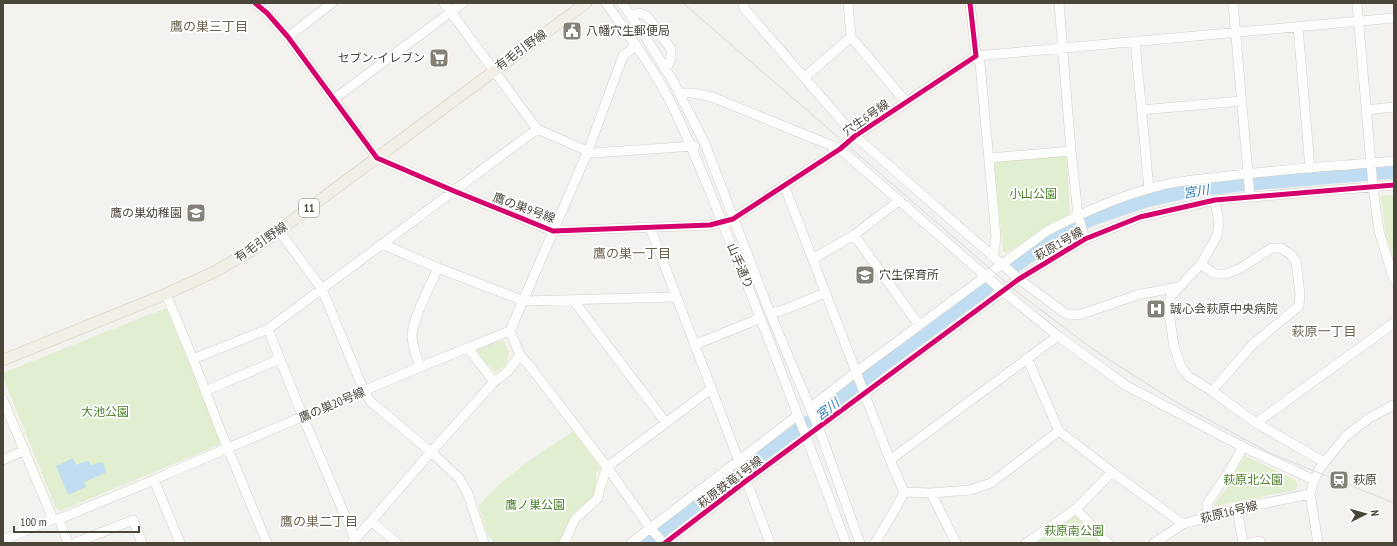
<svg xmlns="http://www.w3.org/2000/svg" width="1397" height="546" font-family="'PT Sans Narrow','Noto Sans JP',sans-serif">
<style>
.green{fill:#e1eecf}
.water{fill:#c0ddf1}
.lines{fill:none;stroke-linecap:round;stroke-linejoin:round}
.river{stroke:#c0ddf1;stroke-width:15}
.minor-casing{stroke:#d2d0cb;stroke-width:10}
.major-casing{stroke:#d6cebb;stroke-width:12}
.minor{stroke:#fdfdfc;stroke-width:9}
.major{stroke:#f2efe6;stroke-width:11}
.tram{stroke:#dbdbda;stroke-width:1}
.cycleway-casing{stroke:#fff;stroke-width:8}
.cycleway{stroke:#d6006c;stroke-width:5}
.labels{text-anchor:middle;stroke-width:3.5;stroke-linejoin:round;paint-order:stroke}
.shield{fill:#fff;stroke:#817c74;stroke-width:1}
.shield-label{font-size:11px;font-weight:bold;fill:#4b4439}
.poi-label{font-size:12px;fill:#4b4439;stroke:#fff;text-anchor:start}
.street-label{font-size:12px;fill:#4b4439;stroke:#fff}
.park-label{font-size:12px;fill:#4a7f2a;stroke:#fff}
.neighbourhood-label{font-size:13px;fill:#6e6250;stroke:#fff}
.water-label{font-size:13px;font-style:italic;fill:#2e7ab2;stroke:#fff}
</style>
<rect width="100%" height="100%" fill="#f4f2ee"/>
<path class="green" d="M1063 154 1067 157 1070 215 1006 253 1003 251 994 163 996 161Z
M1394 195V260L1386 235 1381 196Z
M166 308 220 440 219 445 60 511 56 508 3 377V373Z
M498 341H504L509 353 505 366 495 372 490 366 484 364 474 351Z
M573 431 601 469 596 473 597 494 572 515 559 543H494L487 533 479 506C502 477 543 452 573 431Z
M1245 456 1295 480 1298 485 1295 490 1217 506 1213 505C1227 490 1235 473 1245 456Z
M1076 513 1102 543H1037L1036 541Z"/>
<path class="water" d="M73 458 76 465 86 461H89L90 464 93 465 100 462 103 463 106 470 105 473 84 482 86 487 68 495 56 466Z"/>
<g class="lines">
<path class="river" d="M1014 266 1048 242 1072 228 1090 219 1146 200 1192 190 1239 184 1394 171
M647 543 786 437 821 416 880 366 986 288"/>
<defs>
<path id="minor" d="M255 3 267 13 288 37 377 158 454 191 553 231 710 225 733 219 840 149 855 136 976 56 970 3
M444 3 537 129 592 153 695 146
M606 3C630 37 655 70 673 107 695 152 713 200 732 247 772 345 809 444 846 543
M622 3 648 41 673 81 705 144 770 313 819 429 860 543
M743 3 744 8 855 136 1019 279 1066 314 1079 315 1137 295 1178 287
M848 3 851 37 906 102
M1059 3 1071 151 1078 215 1085 239
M1233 3 1250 197
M1357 3 1373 187 1379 231 1394 280
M631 15 639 13 647 16 671 49V58L666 70
M1298 27 1310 168
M288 37 332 3
M1135 41 1149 189
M805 77 851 37
M680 93H693L712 97 840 149 1004 292 1058 336 1125 385 1243 447 1314 480
M334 99 463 3
M1141 110 1241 101
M1366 110 1394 107
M989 158 1071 151
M784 185 890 460 904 492
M1215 200 1219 223 1217 236 1201 264 1171 296 1168 307 1174 346 1181 367 1188 376 1212 391 1256 423 1324 462
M650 227 770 543
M279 231 322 289 364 391 370 401 431 452 459 478 468 494 484 543
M854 235 919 325
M382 244 438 268 524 301 675 297
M991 255 994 252 996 237 980 63 976 56 1394 18
M813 259 854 235 900 200
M1201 264 1214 274H1225L1239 269 1272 248H1281L1290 254 1296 261 1300 294 1299 306 1253 344 1212 391
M166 294 193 359 221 432 267 543
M574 301 666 423
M770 313 781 311 825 293
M268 329 303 417 355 539
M694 345 761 318
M469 349 494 382
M520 355 532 369 607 467 650 528 664 543
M1027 358 1059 431 1112 472 1183 524
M193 359 268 329 537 129
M420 367C417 358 413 348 412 337 411 321 431 284 438 268
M205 391 280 359
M3 400 53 519
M810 408 856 372 1047 231C1080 214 1112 199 1148 189 1173 181 1202 179 1228 176 1283 169 1339 166 1394 161
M1256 423 1394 323
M3 460 25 450
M890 460 1058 336
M154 480 180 543
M931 493 956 543
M1076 509 1108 543
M1237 509 1243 543
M1207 517 1208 502 1229 472 1243 447
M59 519 68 543
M371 521 397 543
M3 540 53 519H59L154 480 169 473 420 367 510 331
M75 543 133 520 142 543
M352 543 431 452 494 382 508 371 520 355 510 331 588 151 623 56 636 45
M564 543 575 519 598 498 600 488 607 467 711 389
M631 543 798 415
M665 543 746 481 1019 279 1085 239 1140 217 1215 200 1394 185
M875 543 897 506 904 492 931 493 970 490 991 483 1059 431
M1026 543 1031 540 1076 509 1112 472
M1154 543 1183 524 1237 509 1310 494
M1250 543 1260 541 1261 543
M1318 543 1310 494 1314 480 1320 468 1346 436 1369 418 1394 405"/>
<path id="major" d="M3 360 166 294 214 272 251 251 586 3"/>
</defs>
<use href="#minor" class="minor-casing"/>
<use href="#major" class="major-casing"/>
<use href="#minor" class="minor"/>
<use href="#major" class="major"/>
<path class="tram" d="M683 3 1017 292 1094 350 1174 401 1272 454 1394 503"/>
<defs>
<path id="cycleway" d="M255 3 267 13 288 37 377 158 454 191 553 231 710 225 733 219 840 149 855 136 976 56 970 3
M665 543 746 481 1019 279 1085 239 1140 217 1215 200 1394 185"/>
</defs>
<use href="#cycleway" class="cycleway-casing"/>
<use href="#cycleway" class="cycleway"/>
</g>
<defs>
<symbol id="civic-square" viewBox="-11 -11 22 22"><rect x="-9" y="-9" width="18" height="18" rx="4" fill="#868178" stroke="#fff"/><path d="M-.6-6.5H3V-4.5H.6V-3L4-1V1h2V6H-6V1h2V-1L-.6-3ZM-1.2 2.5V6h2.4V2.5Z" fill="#fff"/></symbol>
<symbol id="supermarket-square" viewBox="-11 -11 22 22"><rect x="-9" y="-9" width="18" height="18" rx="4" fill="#868178" stroke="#fff"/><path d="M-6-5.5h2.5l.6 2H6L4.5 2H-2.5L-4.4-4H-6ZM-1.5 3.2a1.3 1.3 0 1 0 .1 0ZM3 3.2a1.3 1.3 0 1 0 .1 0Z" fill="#fff"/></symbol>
<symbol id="school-square" viewBox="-11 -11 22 22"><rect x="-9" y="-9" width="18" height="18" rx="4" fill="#868178" stroke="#fff"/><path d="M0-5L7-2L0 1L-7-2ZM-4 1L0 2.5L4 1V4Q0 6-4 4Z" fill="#fff"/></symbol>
<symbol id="hospital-square" viewBox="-11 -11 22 22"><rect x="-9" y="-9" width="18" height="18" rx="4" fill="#868178" stroke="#fff"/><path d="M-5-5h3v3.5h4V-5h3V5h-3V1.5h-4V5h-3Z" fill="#fff"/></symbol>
<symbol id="station-square" viewBox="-11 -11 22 22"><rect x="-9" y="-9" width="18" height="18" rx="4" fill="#868178" stroke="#fff"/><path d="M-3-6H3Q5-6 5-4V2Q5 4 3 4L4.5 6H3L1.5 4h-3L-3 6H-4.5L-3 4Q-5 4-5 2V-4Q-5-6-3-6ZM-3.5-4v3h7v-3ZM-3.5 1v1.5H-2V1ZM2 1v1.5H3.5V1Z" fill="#fff"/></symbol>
</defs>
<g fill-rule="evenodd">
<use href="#civic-square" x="561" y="20" width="22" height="22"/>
<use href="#supermarket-square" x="428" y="47" width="22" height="22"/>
<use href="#school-square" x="185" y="202" width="22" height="22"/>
<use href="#school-square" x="854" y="264" width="22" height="22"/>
<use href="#hospital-square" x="1145" y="298" width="22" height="22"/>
<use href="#station-square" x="1328" y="469" width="22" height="22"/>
</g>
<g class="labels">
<rect class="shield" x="299" y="199" width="20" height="18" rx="3"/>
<g class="shield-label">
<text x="309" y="212">11</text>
</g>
<g class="poi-label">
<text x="586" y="35">八幡穴生郵便局</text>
<text x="425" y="62" text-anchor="end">セブン-イレブン</text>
<text x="182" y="217" text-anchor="end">鷹の巣幼稚園</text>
<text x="879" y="279">穴生保育所</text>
<text x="1170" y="313">誠心会萩原中央病院</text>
<text x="1353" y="484">萩原</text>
</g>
<g class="street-label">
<text transform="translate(521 50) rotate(-36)" y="4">有毛引野線</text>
<text transform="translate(866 118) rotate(-35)" y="4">穴生6号線</text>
<text transform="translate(524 208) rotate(20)" y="4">鷹の巣9号線</text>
<text transform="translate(261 242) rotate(-34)" y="4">有毛引野線</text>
<text transform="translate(1059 244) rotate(-30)" y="4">萩原1号線</text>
<text transform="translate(740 266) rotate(67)" y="4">山手通り</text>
<text transform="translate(332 405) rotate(-23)" y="4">鷹の巣20号線</text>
<text transform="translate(730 482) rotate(-37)" y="4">萩原鉄竜1号線</text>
<text transform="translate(1229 512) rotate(-14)" y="4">萩原16号線</text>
</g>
<g class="park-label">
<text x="1033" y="198">小山公園</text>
<text x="105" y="416">大池公園</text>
<text x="1253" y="484">萩原北公園</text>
<text x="535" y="509">鷹ノ巣公園</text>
<text x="1074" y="535">萩原南公園</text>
</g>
<g class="neighbourhood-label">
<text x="209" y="31">鷹の巣三丁目</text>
<text x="632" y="258">鷹の巣一丁目</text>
<text x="1324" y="336">萩原一丁目</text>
<text x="319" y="526">鷹の巣二丁目</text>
</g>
<g class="water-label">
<text transform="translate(1196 191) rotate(-9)" y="5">宮川</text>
<text transform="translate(827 409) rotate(-37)" y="5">宮川</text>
</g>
</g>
<rect width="1397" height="546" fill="none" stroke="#4b4439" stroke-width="8"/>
<g transform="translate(1365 514) rotate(84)" stroke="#ffffff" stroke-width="3" paint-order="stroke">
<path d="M0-3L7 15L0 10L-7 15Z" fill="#4b4439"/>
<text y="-6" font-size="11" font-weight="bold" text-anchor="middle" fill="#4b4439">N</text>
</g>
<path d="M14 526v6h125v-6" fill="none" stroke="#4b4439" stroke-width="2"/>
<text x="20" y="526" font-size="12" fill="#4b4439" stroke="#ffffff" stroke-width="3" paint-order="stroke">100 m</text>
</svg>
